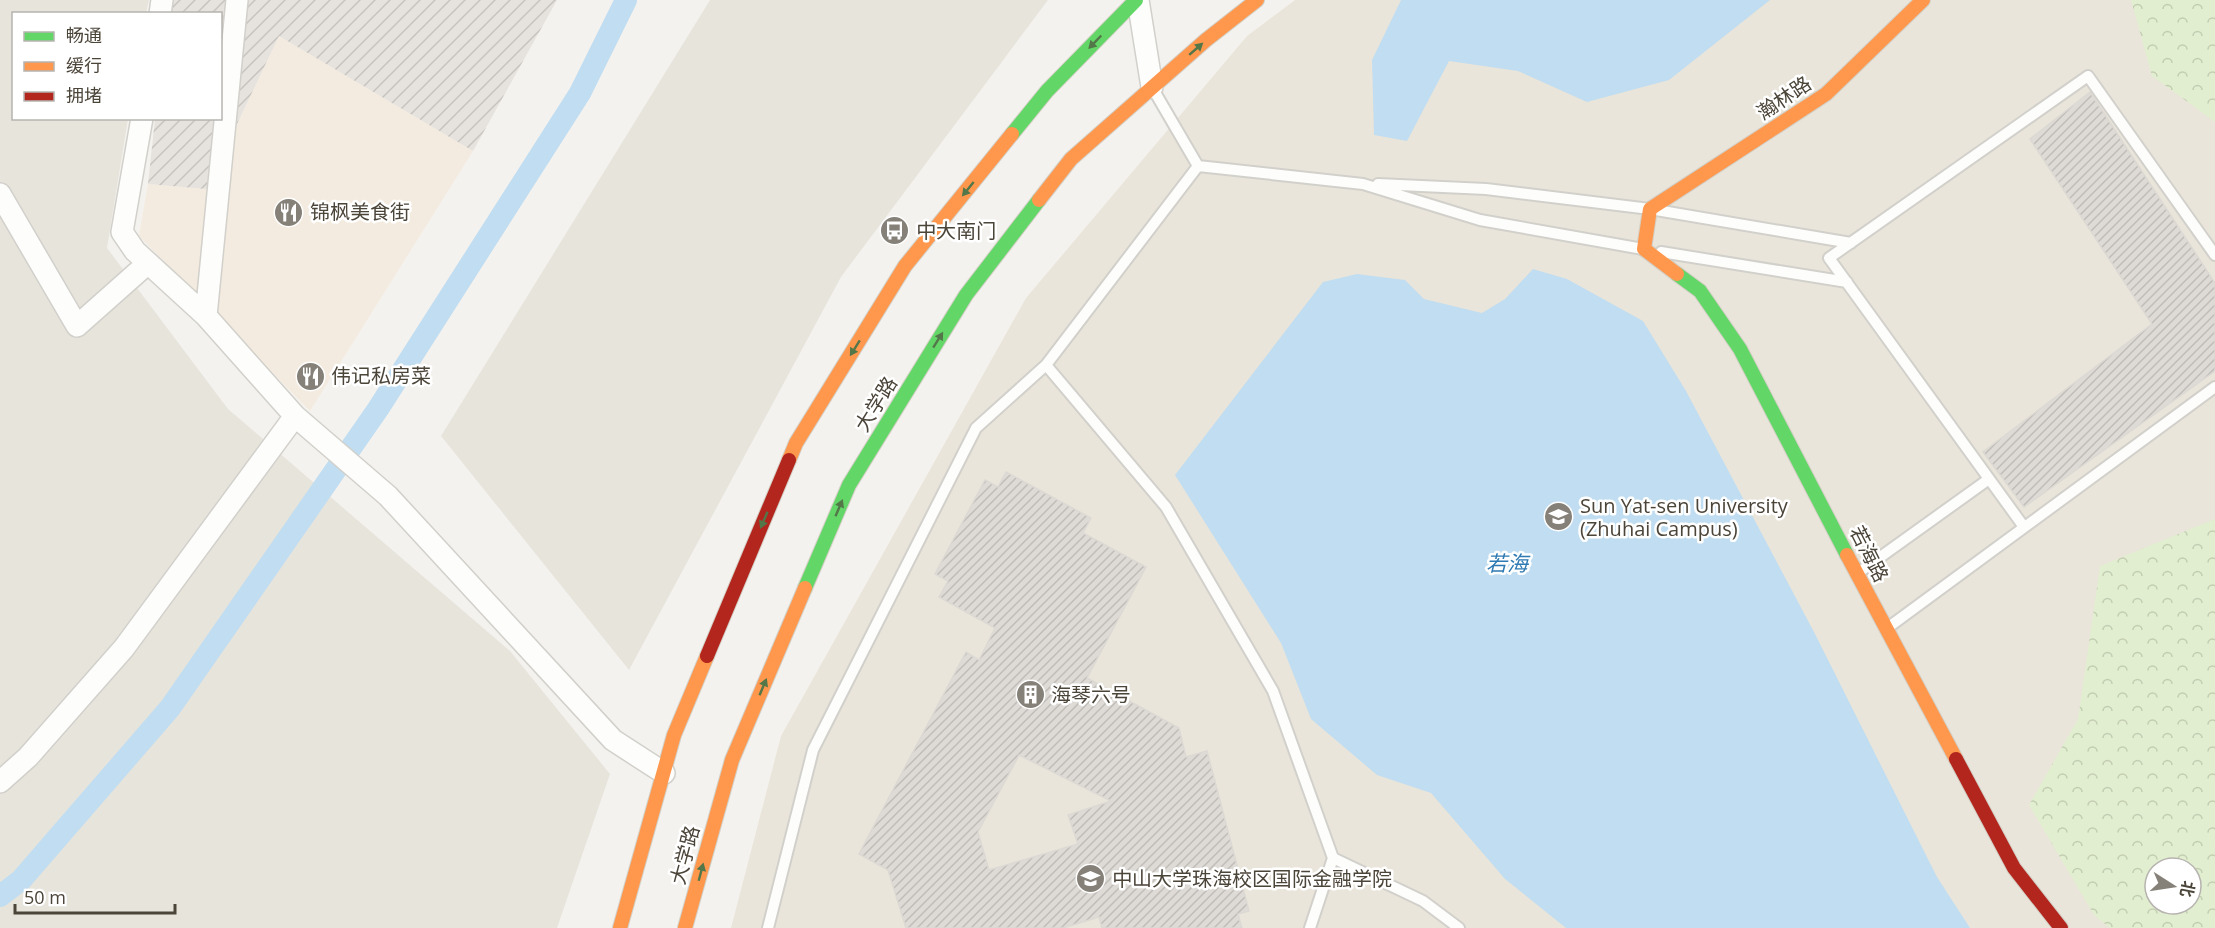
<svg xmlns="http://www.w3.org/2000/svg" width="2215" height="928" font-family="'Open Sans','Noto Sans SC',sans-serif">
<style>
.residential{fill:#e7e4dc}
.commercial{fill:#f3ebdf}
.industrial{fill:url(#industrial-furrows)}
.education{fill:#eae5da;fill-rule:evenodd}
.forest{fill:url(#forest-crowns);fill-rule:evenodd}
.water{fill:#c0ddf1}
.lines{fill:none;stroke-linecap:round;stroke-linejoin:round}
.canal{stroke:#c0ddf1;stroke-width:22}
.building{fill:url(#building-hatch);stroke:#dcd9d4;stroke-width:1.5;fill-rule:evenodd}
.lane-casing{stroke:#d2d0cb;stroke-width:14}
.street-casing{stroke:#d2d0cb;stroke-width:24}
.fast-casing{stroke:#d3cfc5;stroke-width:16}
.slow-casing{stroke:#d3cfc5;stroke-width:16}
.jam-casing{stroke:#d3cfc5;stroke-width:16}
.lane{stroke:#fdfdfc;stroke-width:10}
.street{stroke:#fdfdfc;stroke-width:21}
.fast{stroke:#63d668;stroke-width:14}
.slow{stroke:#ff974d;stroke-width:14}
.jam{stroke:#b3261e;stroke-width:14}
.oneway{fill:#537749}
.labels{text-anchor:middle;stroke-width:5;stroke-linejoin:round;paint-order:stroke}
.street-label{font-size:20px;fill:#4b4439;stroke:#fff}
.poi-label{font-size:20px;fill:#4b4439;stroke:#fff;text-anchor:start}
.water-label{font-size:21px;font-style:italic;fill:#2e7ab2;stroke:#fff}
</style>
<defs>
<pattern id="industrial-furrows" width="10" height="10" patternUnits="userSpaceOnUse" patternTransform="scale(1.5)"><rect width="10" height="10" fill="#e6e2de"/><path d="M-1 1l2-2M0 10L10 0M9 11l2-2" fill="none" stroke="#c7c3bf"/></pattern>
<pattern id="forest-crowns" width="20" height="18" patternUnits="userSpaceOnUse" patternTransform="scale(1.5)"><rect width="20" height="18" fill="#e1eecf"/><path d="M2 6a3 3 0 1 1 6 0M12 15a3 3 0 1 1 6 0" fill="none" stroke="#c3cdb2"/></pattern>
<pattern id="building-hatch" width="6" height="6" patternUnits="userSpaceOnUse" patternTransform="scale(1.5)"><rect width="6" height="6" fill="#dedbd6"/><path d="M-1 1l2-2M0 6l6-6M5 7l2-2" fill="none" stroke="#c0bdb8"/></pattern>
</defs>
<rect width="100%" height="100%" fill="#f4f2ee"/>
<path class="residential" d="M0 0H149L146 13 14 14V118L128 119 107 248 228 409 510 651 610 774 557 928H0Z
M710 0H1048L841 277 629 670 441 436Z"/>
<path class="commercial" d="M279 36 473 151 310 411 139 236 148 184 206 189Z"/>
<path class="industrial" d="M167 0H557L473 151 279 36 206 189 148 184 155 119 220 118V14L165 13Z"/>
<path class="education" d="M1295 0H2215V928H731L781 736 1026 298 1247 36ZM2155 868H2191V904H2155Z"/>
<path class="forest" d="M2131 0H2215V122L2152 76Z
M2215 519V928H2110L2094 915 2029 805 2078 719 2100 566ZM2155 868H2191V904H2155Z"/>
<path class="water" d="M1401 0H1770L1669 80 1587 102 1518 71 1449 61 1407 141 1374 135 1372 60Z
M1533 269 1567 279 1643 321 1686 391 1814 632 1937 877 1970 928H1566L1505 879 1431 793 1377 775 1311 719 1281 643 1175 475 1323 282 1357 274 1405 280 1424 299 1482 313 1505 299Z"/>
<g class="lines">
<path class="canal" d="M0 896 21 880 170 708 378 409 580 93 626 0"/>
</g>
<path class="building" d="M2090 92 2215 283V371L2024 507 1983 452 2152 324 2030 139Z
M1006 472 1091 518 1083 533 1146 567 1087 678 1179 728 1186 757 1207 751 1249 911 1238 914 1242 928H1102L1099 917 1063 928H906L888 870 859 854 966 652 979 660 995 628 939 597 948 581 935 574 985 480 998 487ZM1019 755 1111 801 1068 815 1078 844 989 870 978 832Z"/>
<g class="lines">
<defs>
<path id="lane" d="M1153 89 1198 166 1363 184 1480 220 1643 249
M1378 184 1486 189 1650 209 1851 243
M1661 252 1847 282
M1046 365 1166 507 1273 691 1333 858 1310 928
M2024 527 1829 258 2088 76 2215 255
M1858 573 1989 479
M1886 629 2215 387
M1333 858 1423 901 1459 928
M768 928 813 750 976 428 1046 365 1198 166"/>
<path id="street" d="M237 0 206 316 295 416
M1138 0 1152 87
M160 14 162 0
M142 118 122 232 135 251 206 316
M0 194 77 326 148 263
M0 782 28 757 124 648 295 416 388 496 613 740 664 773"/>
<path id="fast" d="M1012 134 1047 91 1136 0
M1677 274 1700 291 1740 349 1847 555
M805 588 849 485 966 295 1039 200"/>
<path id="slow" d="M1039 200 1071 159 1206 40 1257 0
M1677 274 1644 249 1650 209 1826 94 1923 0
M789 460 796 443 905 266 1012 134
M1847 555 1956 759
M620 928 674 735 707 656
M685 928 732 760 805 588"/>
<path id="jam" d="M707 656 789 460
M1956 759 2014 868 2061 928"/>
</defs>
<use href="#lane" class="lane-casing"/>
<use href="#street" class="street-casing"/>
<use href="#fast" class="fast-casing"/>
<use href="#slow" class="slow-casing"/>
<use href="#jam" class="jam-casing"/>
<use href="#lane" class="lane"/>
<use href="#street" class="street"/>
<use href="#fast" class="fast"/>
<use href="#slow" class="slow"/>
<use href="#jam" class="jam"/>
</g>
<defs><path id="oneway-solid" d="M-6-.8H1V-3.2L6.5 0L1 3.2V.8H-6Z" transform="scale(1.5)"/></defs>
<g class="oneway">
<use href="#oneway-solid" transform="translate(1095 42) rotate(134)"/>
<use href="#oneway-solid" transform="translate(1196 49) rotate(-41)"/>
<use href="#oneway-solid" transform="translate(968 189) rotate(129)"/>
<use href="#oneway-solid" transform="translate(938 340) rotate(-58)"/>
<use href="#oneway-solid" transform="translate(855 348) rotate(122)"/>
<use href="#oneway-solid" transform="translate(839 508) rotate(-67)"/>
<use href="#oneway-solid" transform="translate(764 520) rotate(113)"/>
<use href="#oneway-solid" transform="translate(763 687) rotate(-67)"/>
<use href="#oneway-solid" transform="translate(701 872) rotate(-75)"/>
</g>
<defs>
<symbol id="restaurant-disc" viewBox="-11 -11 22 22"><circle r="9.5" fill="#868178" stroke="#fff"/><path d="M-5-6h1v4h1v-4h1v4h1v-4h1v5L-1.5 .5V6h-2V.5L-5-1ZM5-6V6H3V1.5H1.5Q1.5-4 5-6Z" fill="#fff"/></symbol>
<symbol id="bus-disc" viewBox="-11 -11 22 22"><circle r="9.5" fill="#868178" stroke="#fff"/><path d="M-5-6H5V4H4V6H2V4H-2V6H-4V4H-5ZM-3.5-4V0h7V-4ZM-3.5 1.2v1.5H-2V1.2ZM2 1.2v1.5H3.5V1.2Z" fill="#fff"/></symbol>
<symbol id="university-disc" viewBox="-11 -11 22 22"><circle r="9.5" fill="#868178" stroke="#fff"/><path d="M0-5L7-2L0 1L-7-2ZM-4 1L0 2.5L4 1V4Q0 6-4 4Z" fill="#fff"/></symbol>
<symbol id="building-disc" viewBox="-11 -11 22 22"><circle r="9.5" fill="#868178" stroke="#fff"/><path d="M-4-6H4V6H1V3H-1V6H-4ZM-2.5-4.3h1.7v1.8h-1.7ZM.8-4.3h1.7v1.8H.8ZM-2.5-1h1.7V.8h-1.7ZM.8-1h1.7V.8H.8Z" fill="#fff"/></symbol>
</defs>
<g fill-rule="evenodd">
<use href="#restaurant-disc" x="272" y="196" width="33" height="33"/>
<use href="#bus-disc" x="878" y="214" width="33" height="33"/>
<use href="#restaurant-disc" x="294" y="360" width="33" height="33"/>
<use href="#university-disc" x="1542" y="500" width="33" height="33"/>
<use href="#building-disc" x="1014" y="678" width="33" height="33"/>
<use href="#university-disc" x="1074" y="862" width="33" height="33"/>
</g>
<g class="labels">
<g class="street-label">
<text transform="translate(1784 98) rotate(-34)" y="7">瀚林路</text>
<text transform="translate(876 404) rotate(-58)" y="7">大学路</text>
<text transform="translate(1869 554) rotate(63)" y="7">若海路</text>
<text transform="translate(685 855) rotate(-75)" y="7">大学路</text>
</g>
<g class="poi-label">
<text x="310" y="219">锦枫美食街</text>
<text x="916" y="238">中大南门</text>
<text x="331" y="383">伟记私房菜</text>
<text x="1580" y="513">Sun Yat-sen University<tspan x="1580" dy="23">(Zhuhai Campus)</tspan></text>
<text x="1051" y="702">海琴六号</text>
<text x="1112" y="886">中山大学珠海校区国际金融学院</text>
</g>
<g class="water-label">
<text x="1507" y="571">若海</text>
</g>
</g>
<rect x="12" y="12" width="210" height="108" fill="#ffffff" stroke="#b7b4b0" stroke-width="1.5"/>
<rect x="24" y="32" width="30" height="9" fill="#63d668" stroke="#b7b4b0" stroke-width="1.5"/>
<text x="66" y="42" font-size="18" fill="#4b4439">畅通</text>
<rect x="24" y="62" width="30" height="9" fill="#ff974d" stroke="#b7b4b0" stroke-width="1.5"/>
<text x="66" y="72" font-size="18" fill="#4b4439">缓行</text>
<rect x="24" y="92" width="30" height="9" fill="#b3261e" stroke="#b7b4b0" stroke-width="1.5"/>
<text x="66" y="102" font-size="18" fill="#4b4439">拥堵</text>
<g transform="translate(2173 886) rotate(102)"><circle r="28" fill="#ffffff" stroke="#b7b4b0" stroke-width="1.5"/>
<path d="M0-4.5L10 22L0 15L-10 22Z" fill="#868178"/>
<text y="-9" font-size="16" font-weight="bold" text-anchor="middle" fill="#4b4439">北</text>
</g>
<path d="M15 904v9h160v-9" fill="none" stroke="#4b4439" stroke-width="3"/>
<text x="24" y="904" font-size="18" fill="#4b4439" stroke="#ffffff" stroke-width="4.5" paint-order="stroke">50 m</text>
</svg>
